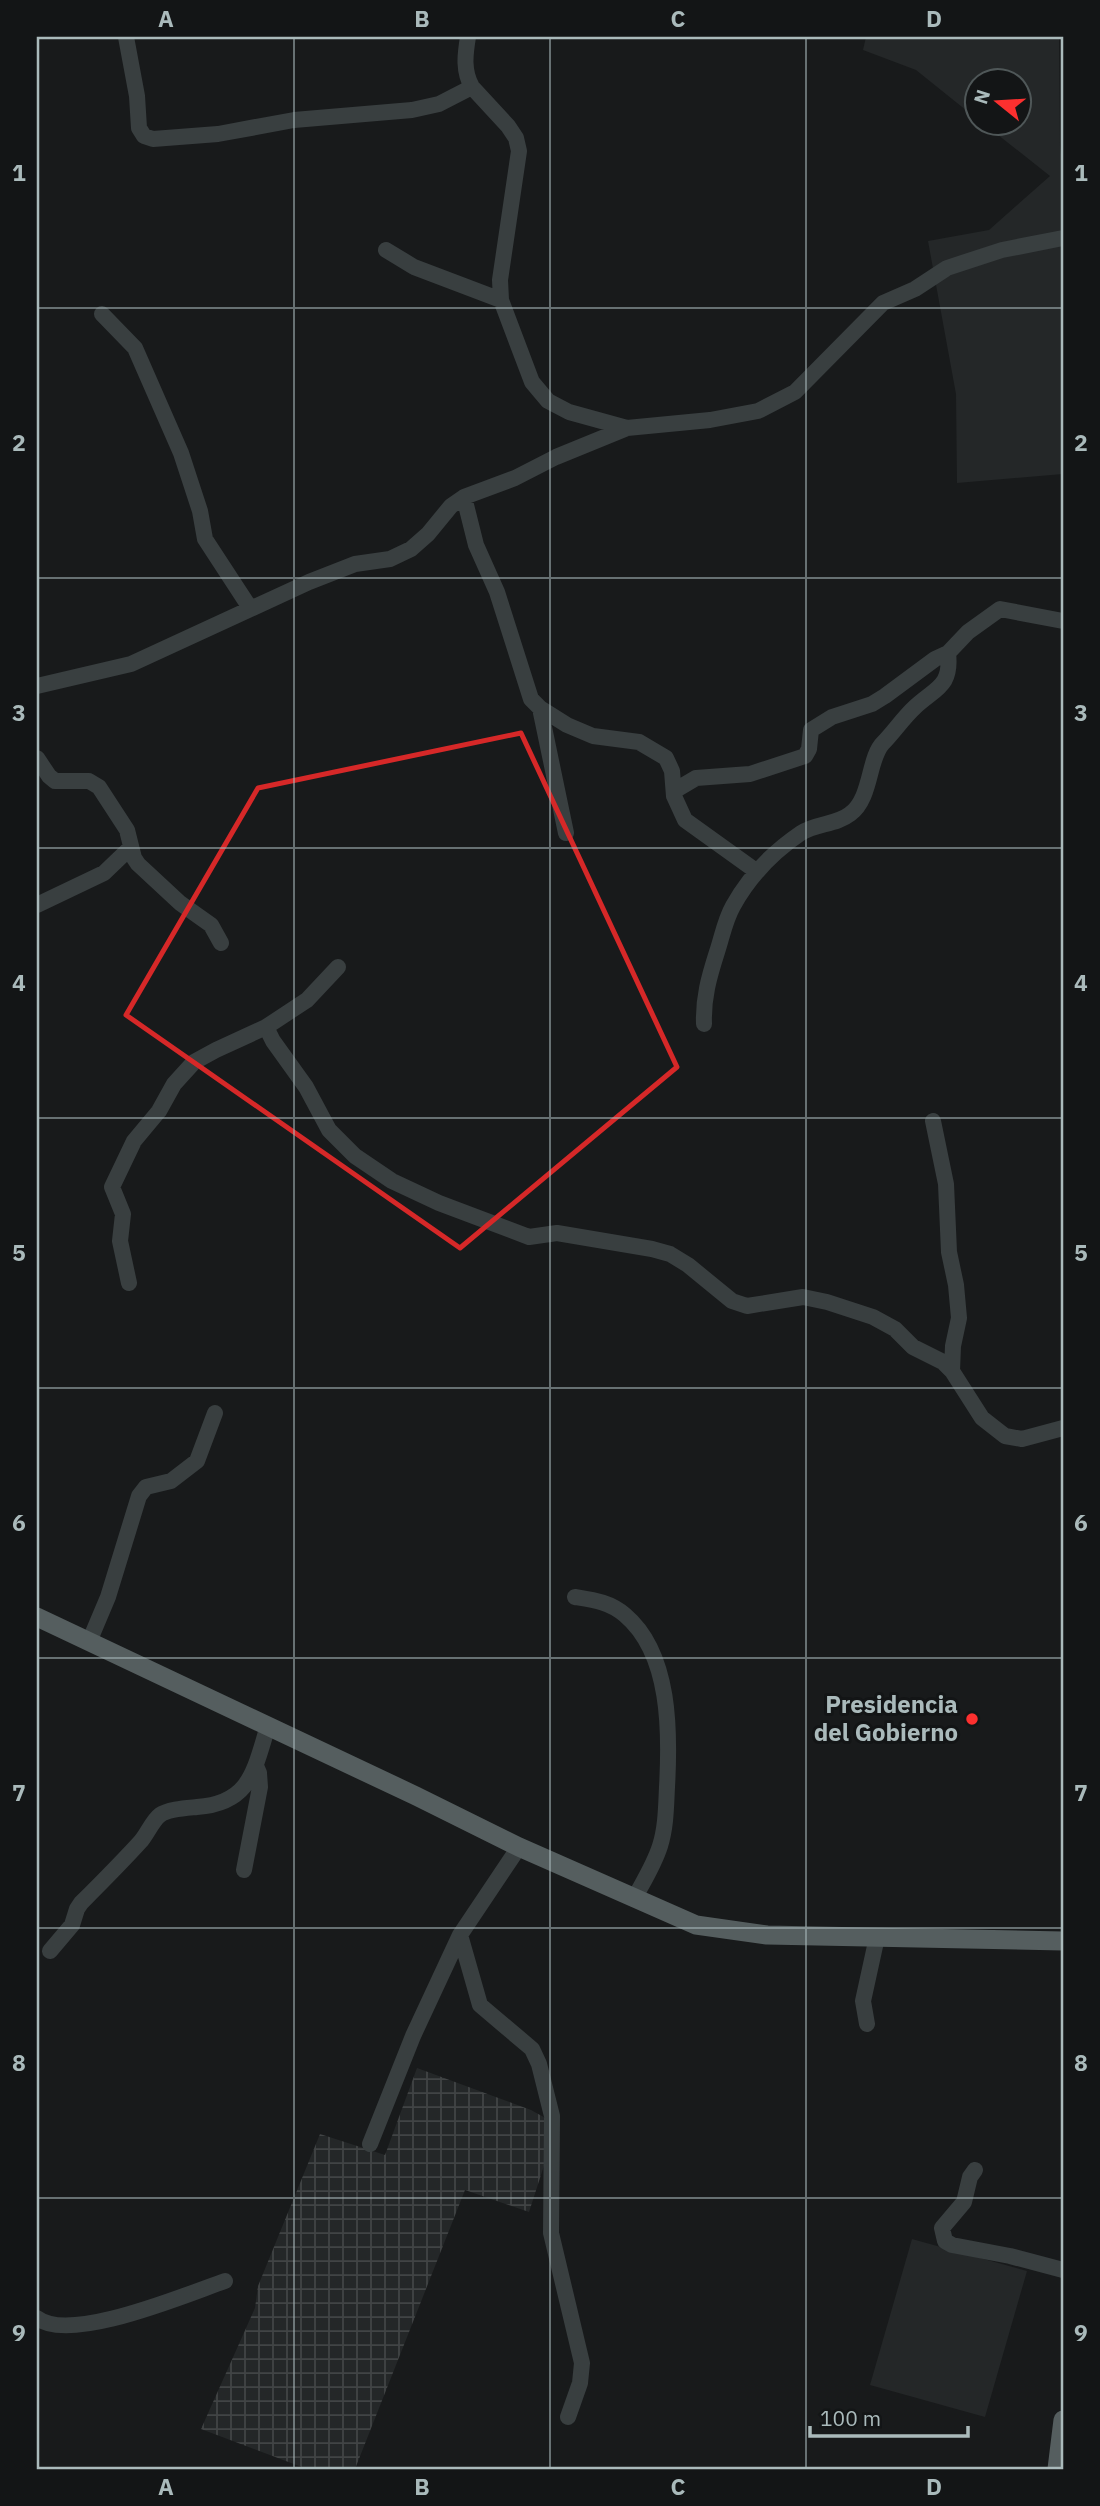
<svg xmlns="http://www.w3.org/2000/svg" width="1100" height="2506" font-family="'IBM Plex Sans',sans-serif">
<style>
.built{fill:#242728}
.industrial{fill:url(#industrial-grid)}
.lines{fill:none;stroke-linecap:round;stroke-linejoin:round}
.minor{stroke:#393f40;stroke-width:16}
.major{stroke:#555e5f;stroke-width:19}
.marked{fill:none;stroke:#d62828;stroke-width:5;stroke-linejoin:round}
.grid{fill:none;stroke:#aababb;stroke-width:2;stroke-opacity:0.55}
.poi-dot{fill:#fc302f;stroke:#131516;stroke-width:2.5}
.labels{text-anchor:middle;stroke-width:6;stroke-linejoin:round;paint-order:stroke}
.poi-label{font-size:24px;font-weight:bold;fill:#aababb;stroke:#131516;text-anchor:end}
.neatline{fill:none;stroke:#aababb;stroke-width:2.5}
.grid-label{font-size:23px;text-anchor:middle;font-weight:bold;fill:#aababb}
</style>
<defs>
<pattern id="industrial-grid" width="8" height="8" patternUnits="userSpaceOnUse" patternTransform="scale(1.75)"><rect width="8" height="8" fill="#242728"/><path d="M0 4h8M4 0v8" fill="none" stroke="#414445"/></pattern>
</defs>
<rect width="100%" height="100%" fill="#181a1b"/>
<path class="built" d="M866 37H1059L1060 146 1063 170V474L957 483 956 394 928 241 989 230 1050 176 983 123 1020 122V80H978L977 119 916 70 863 50Z
M912 2239 1027 2271 985 2417 870 2385Z"/>
<path class="industrial" d="M417 2068 531 2110 549 2120 550 2147 529 2212 465 2190 355 2469H307L201 2429 255 2308 258 2286 320 2134 385 2155Z"/>
<g class="lines">
<path class="minor" d="M126 37 137 96 139 128 144 136 153 139 218 134 294 120 412 110 439 104 472 87
M468 37C465 55 463 71 472 87L508 126 516 138 519 151 500 280 501 300 532 382 548 401 569 412 627 428
M386 250 414 267 501 300
M102 314 135 348 181 453 200 511 205 539 250 608
M464 497 476 545 497 592 531 699 540 708 567 725 593 736 639 742 666 758 672 771 674 796 685 820 756 871
M37 686 131 664 309 582 355 564 390 559 411 549 428 534 451 506 464 497 515 478 556 457 627 428 710 420 758 411 795 392 883 303 915 289 947 268 1002 250 1063 238
M540 708 566 833
M37 758 49 776 55 781H89L99 787 127 830 134 858 138 864 180 903 211 925 221 943
M674 791 696 778 750 774 805 756 809 749 811 730 832 717 872 704 885 696 935 659 948 653 968 632 1000 609 1063 621
M37 905 104 873 130 848
M704 1024C703 998 709 977 717 952 722 937 725 920 733 906 749 877 773 852 801 833 816 823 836 825 850 814 872 798 868 758 883 743 894 732 903 718 915 707 935 688 952 687 948 653
M266 1027 273 1041 306 1087 329 1130 355 1156 392 1181 439 1203 529 1237 557 1233 652 1249 670 1254 688 1265 732 1301 747 1306 803 1297 827 1302 873 1317 895 1329 913 1347 943 1362 952 1371 982 1418 1005 1436 1022 1439 1063 1428
M933 1121 946 1184 949 1252 956 1285 959 1318 953 1346 952 1371
M129 1283 120 1241 123 1214 112 1187 134 1141 159 1111 174 1084 194 1062 216 1050 266 1027 307 1000 338 967
M575 1597C594 1600 610 1602 625 1615 671 1654 670 1733 667 1787 666 1807 666 1827 660 1846 654 1865 643 1882 634 1899
M89 1642 108 1597 139 1496 146 1487 171 1481 197 1461 215 1413
M244 1870 260 1787 259 1773 256 1766
M460 1935 480 2005 532 2049 539 2064 552 2116 551 2233 582 2363 580 2383 568 2417
M50 1951 72 1925 77 1909 81 1903C101 1883 122 1862 141 1841 147 1834 153 1820 160 1815 168 1809 187 1808 197 1807 251 1803 254 1770 268 1726
M867 2024 863 2001 877 1937
M370 2144 413 2036 460 1935 519 1847
M975 2170 970 2177 964 2202 942 2228 945 2241 952 2245 1010 2256 1063 2270
M37 2318C70 2344 187 2294 225 2281"/>
<path class="major" d="M37 1617 416 1796 519 1847 696 1925 767 1935 1063 1941
M1057 2469 1063 2420"/>
</g>
<path class="marked" d="M521 733 677 1067 460 1248 126 1015 258 788Z"/>
<path class="grid" d="M294 37V2469M550 37V2469M806 37V2469M37 308H1063M37 578H1063M37 848H1063M37 1118H1063M37 1388H1063M37 1658H1063M37 1928H1063M37 2198H1063"/>
<circle class="poi-dot" cx="972" cy="1719" r="7"/>
<g class="labels">
<g class="poi-label">
<text x="958" y="1713">Presidencia<tspan x="958" dy="28">del Gobierno</tspan></text>
</g>
</g>
<rect width="1100" height="2506" fill="none" stroke="#131516" stroke-width="77"/>
<g transform="translate(998 102) rotate(288)"><circle r="33" fill="#131516" stroke="#4f5758" stroke-width="2"/>
<path d="M0-5L12 26L0 18L-12 26Z" fill="#fc302f"/>
<text y="-10" font-size="19" font-weight="bold" text-anchor="middle" fill="#aababb">N</text>
</g>
<path d="M810 2426v10h158v-10" fill="none" stroke="#aababb" stroke-width="3.5"/>
<text x="820" y="2426" font-size="21" fill="#aababb" stroke="#131516" stroke-width="5" paint-order="stroke">100 m</text>
<rect x="38" y="38" width="1024" height="2430" class="neatline"/>
<g class="grid-label">
<text x="166" y="27">A</text>
<text x="422" y="27">B</text>
<text x="678" y="27">C</text>
<text x="934" y="27">D</text>
<text x="19" y="181">1</text>
<text x="1081" y="181">1</text>
<text x="19" y="451">2</text>
<text x="1081" y="451">2</text>
<text x="19" y="721">3</text>
<text x="1081" y="721">3</text>
<text x="19" y="991">4</text>
<text x="1081" y="991">4</text>
<text x="19" y="1261">5</text>
<text x="1081" y="1261">5</text>
<text x="19" y="1531">6</text>
<text x="1081" y="1531">6</text>
<text x="19" y="1801">7</text>
<text x="1081" y="1801">7</text>
<text x="19" y="2071">8</text>
<text x="1081" y="2071">8</text>
<text x="19" y="2341">9</text>
<text x="1081" y="2341">9</text>
<text x="166" y="2495">A</text>
<text x="422" y="2495">B</text>
<text x="678" y="2495">C</text>
<text x="934" y="2495">D</text>
</g>
</svg>
